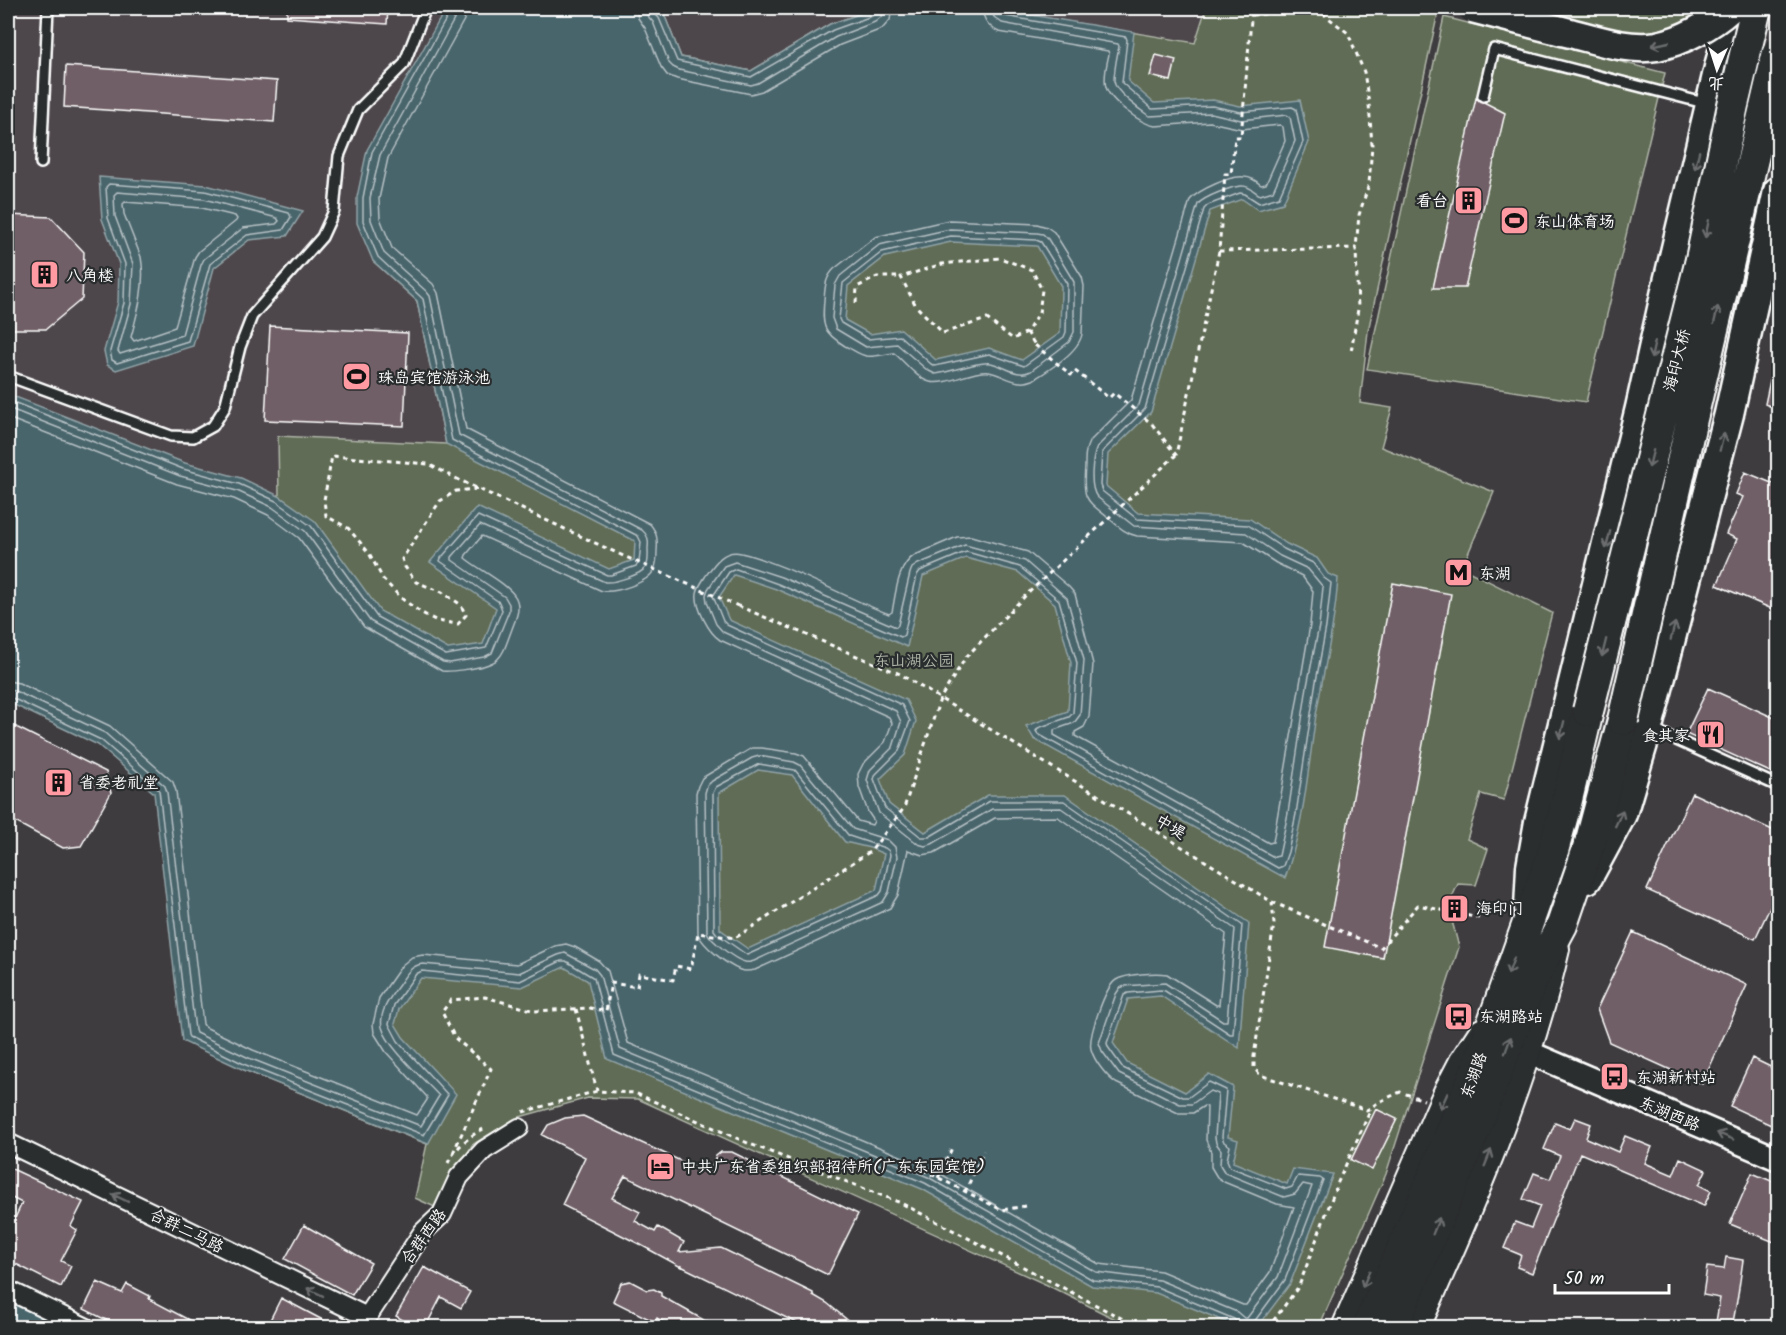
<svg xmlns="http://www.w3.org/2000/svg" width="1786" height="1335" font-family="Kalam,'LXGW WenKai TC',sans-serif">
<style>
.built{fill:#4e464b}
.green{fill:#616c54;stroke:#b0b6aa;stroke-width:1.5}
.water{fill:#48656c;stroke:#91a3a7;stroke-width:1.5;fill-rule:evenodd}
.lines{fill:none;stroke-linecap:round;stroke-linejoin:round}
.shore{stroke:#b6c1c4;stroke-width:1.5}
.river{stroke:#48656c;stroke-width:27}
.building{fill:#705e66;stroke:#fff;stroke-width:1.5}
.service-casing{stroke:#fff;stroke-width:14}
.minor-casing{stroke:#fff;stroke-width:22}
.tertiary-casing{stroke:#fff;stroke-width:27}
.secondary-casing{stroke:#fff;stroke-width:30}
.primary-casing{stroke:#fff;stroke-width:33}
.trunk-casing{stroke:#fff;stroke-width:34}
.path{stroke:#fff;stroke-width:3;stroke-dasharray:4.5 4.5;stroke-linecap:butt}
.service{stroke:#2a2d2e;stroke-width:9}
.minor{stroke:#2a2d2e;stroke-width:18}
.tertiary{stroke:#2a2d2e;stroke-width:22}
.secondary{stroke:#2a2d2e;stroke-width:26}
.primary{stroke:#2a2d2e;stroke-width:28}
.trunk{stroke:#2a2d2e;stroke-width:30}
.primary-bridge-casing{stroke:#fff;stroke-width:33;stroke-linecap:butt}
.trunk-bridge-casing{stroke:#fff;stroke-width:34;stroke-linecap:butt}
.path-bridge{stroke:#fff;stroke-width:3;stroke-dasharray:4.5 4.5;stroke-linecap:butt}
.primary-bridge{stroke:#2a2d2e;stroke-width:28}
.trunk-bridge{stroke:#2a2d2e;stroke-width:30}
.oneway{stroke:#6a6c6d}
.labels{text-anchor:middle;stroke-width:4.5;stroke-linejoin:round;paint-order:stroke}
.poi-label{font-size:16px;fill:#fff;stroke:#2a2d2e;text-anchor:start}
.street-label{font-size:16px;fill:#fff;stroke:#2a2d2e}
.park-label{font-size:16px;fill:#b0b6aa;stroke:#2a2d2e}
</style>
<rect width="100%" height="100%" fill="#3f3c3f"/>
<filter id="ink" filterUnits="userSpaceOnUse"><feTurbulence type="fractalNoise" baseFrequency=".0167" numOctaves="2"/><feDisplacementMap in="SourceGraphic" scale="12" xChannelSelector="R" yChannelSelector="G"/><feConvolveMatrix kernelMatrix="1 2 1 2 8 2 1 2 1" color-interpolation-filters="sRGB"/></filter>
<g filter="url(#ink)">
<path class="built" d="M8 8H446L367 150 357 197 373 261 417 301 446 444 278 436 279 496 241 478 185 463 8 394Z
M656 8H877L830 24 751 71 681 57 664 14Z
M989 8H1206L1195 43Z"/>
<path class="green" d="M656 8 664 14 681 57 751 71 830 24 877 8H989L1195 43 1206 8H1439L1368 331 1360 403 1392 408 1381 447 1494 492 1462 568 1552 613 1504 800 1481 794 1467 839 1488 849 1476 885 1458 884 1448 906 1459 947 1386 1174 1319 1327H1131L1047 1285 638 1099 588 1098 516 1118 472 1145 437 1208 415 1198 427 1144 244 1070 279 496 278 436 446 444 417 301 373 261Z
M1530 8H1697V19L1670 33 1638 37Z
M1444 17 1665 73 1586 402 1367 369Z"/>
<path class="water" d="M446 8H656L664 14 681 57 751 71 830 24 877 8H989L1134 32 1128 81 1154 103 1213 100 1240 106 1300 100 1309 142 1283 203 1258 210 1242 199 1210 211 1151 412 1108 454 1106 486 1138 513 1250 519 1287 544 1317 558 1328 574 1338 578C1335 624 1324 669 1316 715 1308 769 1304 826 1285 878L1034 739 1026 726 1068 711 1071 663 1055 604 1018 572 966 558 923 576 907 647 776 589 734 575 719 597 729 620 906 700 916 721 905 755 880 779 889 804 925 832 988 795H1065L1249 923 1239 1048 1161 996 1128 999 1113 1043 1127 1063 1185 1092 1209 1074 1233 1087 1228 1137 1238 1140 1233 1162 1287 1184 1293 1169 1333 1174 1290 1284 1259 1325 1248 1327H1238L1156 1293 1092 1286 922 1189 607 1059 588 981 564 967 522 987 421 978 399 1009 395 1024 403 1037 456 1094 428 1144 244 1070 182 1041 154 793 98 745 8 702V394L185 463 241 478 279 496 315 521 380 611 448 649 483 644 496 608 430 562 477 507 609 569 634 560 635 541 446 444 417 301 373 261 357 223V197L367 150ZM951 242 1037 246 1061 286 1060 333 1022 360 989 348 936 360 901 329 870 334 845 320 848 286 885 257ZM758 770 792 775 845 842 870 848 884 854 876 890 748 949 720 929 719 793Z
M99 177 206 185 303 211 287 236 249 240 214 268 193 346 116 370 107 365 104 351 118 302 119 264 102 219Z"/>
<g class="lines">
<path class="shore" d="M636 8 638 18 645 28 661 67 667 75 677 79 751 94 762 91 840 45 882 29 890 20 892 8
M645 8 646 14 653 22 669 63 673 67 679 70 751 85 758 83 836 37 875 22 882 16 883 8
M653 8 654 13 659 18 677 61 751 77 833 30 872 16 875 12 876 8
M999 8 1000 13 1005 16 1126 37 1127 40 1122 83 1152 109 1212 106 1241 112 1292 107 1296 109 1303 142 1279 197 1259 203 1245 194 1240 193 1208 205 1204 209 1145 409 1102 452 1100 485 1102 491 1137 519 1248 525 1284 549 1313 563 1324 578 1331 583 1326 627 1315 687 1296 814 1288 852 1283 866 1278 868 1038 734 1036 731 1038 728 1069 717 1073 713 1077 663 1059 600 1020 567 967 552 963 553 920 571 917 575 904 635 901 637 778 584 736 569 729 572 713 596 723 621 727 625 902 705 910 721 899 751 876 774 874 779 885 808 921 837H929L990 801H1064L1242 925 1233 1034H1230L1165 991 1161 990 1128 993 1124 995 1107 1043 1108 1047 1123 1068 1183 1097H1189L1209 1082 1226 1090 1222 1137 1224 1142 1230 1146 1227 1160 1230 1167 1286 1189 1292 1187 1298 1176 1320 1178 1323 1180 1285 1280 1254 1322 1252 1328
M109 184 205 191 289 213 291 217 283 230 247 235 210 264 188 341 117 363 112 360 110 351 124 303 125 264 108 218 106 187Z
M117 192 204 199 277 218 279 221 276 224 243 228 204 259 201 265 182 335 120 354 118 351 131 304 133 264 115 216 114 195Z
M125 202 202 208 235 216 237 219 236 221 199 251 195 257 175 327 134 341 131 337C138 312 146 283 141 257L124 214 123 204Z
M949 220 1037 224 1047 227 1054 232 1082 277 1084 286 1082 334C1079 352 1049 370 1033 380 1016 387 1005 375 989 372 974 369 947 386 930 382 917 379 905 362 894 353 885 354 875 357 866 356 859 355 852 349 845 346 822 332 822 325 824 300 825 288 825 278 834 269L875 237Z
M950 229 1037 233 1043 234 1048 239 1074 282V332L1069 342 1031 371C1017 378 1005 366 991 363 979 360 949 373 935 374L927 370 897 344 866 347 836 329 832 318 835 285 840 276 879 245Z
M951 236 1036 240 1041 242 1067 284 1066 332 1064 337 1024 366 989 354 935 366 931 364 900 336 868 339 841 323 839 319 843 283 882 252Z
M8 400 183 469 239 484 276 501 311 526 377 617 446 655 486 648 502 610 499 602 440 561 441 558 478 516 607 575H611L636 566 639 563 641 542 638 536 452 440 423 299 378 257 363 221V198L372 152 450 12V8
M8 408 180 476 237 491 272 507 305 531 370 621 443 662 450 663 484 657 492 653 509 611V604L505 597 452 560V557L480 525 605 582C614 583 641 575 646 567 649 562 648 554 648 548 649 540 648 535 642 530L459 435 430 296 426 291 384 253 371 220 370 198 380 155 456 16 458 8
M8 418 177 484 234 499 268 515 299 538 364 627 442 671C451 672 460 670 469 669 503 663 501 658 512 629 516 618 521 608 516 598 509 584 478 569 465 558L466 555 482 536 602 591C616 593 648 583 654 570 657 564 657 558 657 551 658 540 657 532 650 524L466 429 438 293 433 284 392 248 380 218 379 199 388 158 464 20 467 8
M8 681 19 683 110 726 173 782 176 791 203 1024 205 1027 253 1050 417 1115 427 1100V1097L386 1052 374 1033 373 1024 379 998 402 965 412 957 423 955 517 964 555 946 566 944 575 947 599 961 608 971 628 1043 932 1169 1099 1264 1161 1271 1243 1305H1246L1270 1272 1294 1207 1277 1204 1224 1182 1217 1177 1211 1167V1152L1206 1140 1207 1107 1204 1106 1193 1113H1178L1116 1083C1107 1077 1094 1061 1091 1049 1088 1037 1105 987 1116 980 1126 974 1156 972 1167 974L1216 1005H1219L1226 934 1058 817 995 818 934 853 922 855 908 850 898 895 890 908 755 970C750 971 745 972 740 970 727 965 703 946 698 934L696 793 698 786 702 778 752 748H762L796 753 804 756 858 821 872 825 874 821 868 812 859 787 858 774 863 764 885 742 892 723 889 717 720 640C709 633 695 607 697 593 698 587 702 582 705 577 714 564 723 549 741 553 790 565 841 596 889 614L892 612C896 593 897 566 915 555L957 537 971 536 1028 552 1069 587 1075 594 1093 664 1089 717 1084 727 1075 732V736L1269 843 1273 842 1310 625 1313 591 1302 576 1276 563 1243 542 1137 536C1127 534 1120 528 1112 521 1086 499 1082 502 1085 466 1085 457 1085 450 1089 442L1131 400 1190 200C1198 190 1231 175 1244 177 1251 177 1256 181 1261 185L1266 184 1285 141 1283 127 1280 125 1242 129 1210 122 1155 126C1141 124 1110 101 1106 87 1103 77 1107 64 1109 54L1108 51 999 32C988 27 983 19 982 8
M8 690 15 691 105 733 165 786 167 792 195 1030 196 1033 249 1058 421 1126 439 1096C424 1079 387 1047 382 1027 379 1013 389 999 396 989 404 979 409 965 423 964L519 973 558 955 565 953 595 969 600 975 620 1049 928 1177 1096 1272 1159 1280 1237 1312 1244 1318H1247L1278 1277 1312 1186 1303 1184 1295 1194 1284 1197 1225 1173 1220 1165 1221 1150 1216 1143 1215 1137 1218 1094 1210 1091 1192 1104H1180L1119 1074 1102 1051 1099 1043 1116 994 1120 988 1125 986 1165 983 1223 1021H1227L1235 929 1061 808 992 809 932 844 925 846 918 844 879 813 867 780 870 770 893 747 901 722 896 711 723 632 716 624 707 602 706 595 708 589 724 566 735 562 781 577 896 627 898 625 910 573 912 568 918 564 965 545 1025 561 1067 598 1084 660 1080 715 1074 723 1054 730V735L1274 857 1279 856 1288 813 1307 686 1319 626 1323 587 1308 569 1280 556 1246 533 1134 526 1097 497C1089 487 1092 458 1097 447L1139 405 1198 204C1204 197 1234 185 1243 186 1249 186 1255 192 1260 195L1273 191 1295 141 1290 117 1287 115 1241 120 1211 113 1149 116C1140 110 1115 92 1114 81 1114 70 1117 57 1119 46L1118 44 1002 23 994 17 991 8
M8 697 12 698 101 740 159 790 188 1035 189 1037 246 1065 424 1135 448 1095 398 1041 389 1024 394 1005 416 974 422 971 520 981 561 961H566L594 978 614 1055 925 1183 1093 1280 1157 1287 1234 1319 1238 1323V1328
M759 756 794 762 800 765 853 829 888 840 895 847 897 857 889 892 883 902 754 961C750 962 749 963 745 962 735 960 710 940 707 932L705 793 707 786 712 781 752 758Z
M759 764 795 770 849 836 885 848 889 851 890 855 882 891 879 895 747 955 717 934 714 930 713 793 716 787Z"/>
<path class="river" d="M8 1309 45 1328"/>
</g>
<path class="building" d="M287 8H388L387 24 287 17Z
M1156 55 1176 60 1171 81 1150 76Z
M66 66 277 81 274 122 64 107Z
M1476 98 1505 113 1465 288H1433Z
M8 215 51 217 84 252 82 299 46 329H8Z
M270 326 408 333 404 426 265 420Z
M1773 366H1779V410L1765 404Z
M1745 472 1779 486V612L1717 585 1737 539 1726 534 1743 497 1736 494Z
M1393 583 1451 594 1383 958 1325 947Z
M1708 688 1779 720V776L1686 734Z
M8 723 106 772 111 793 81 846 63 848 8 818Z
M1692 793 1779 833V888L1755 939 1647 890Z
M1633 932 1747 985 1702 1084 1609 1042 1597 1009Z
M1752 1058 1779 1071V1109L1771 1125 1730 1106Z
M1376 1109 1397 1119 1372 1170 1351 1160Z
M583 1116 709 1174 716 1156 721 1152H732L858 1214 828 1275 625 1176 612 1198 640 1212 635 1221 655 1232 658 1227 684 1242 679 1252 721 1248 813 1293V1295L827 1303 857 1328H807L681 1266V1267L639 1244 562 1205 585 1157 542 1135 548 1125 565 1118Z
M1575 1118 1591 1124 1586 1138 1618 1152 1625 1136 1652 1147 1645 1163 1673 1175 1680 1158 1706 1170 1699 1185 1711 1191 1704 1206 1580 1153 1532 1273 1517 1267 1521 1255 1504 1248 1515 1222 1531 1228 1540 1206 1523 1199 1534 1173 1550 1179 1560 1156 1544 1149 1555 1123 1570 1129Z
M8 1167 83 1202 71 1226 77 1230 61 1261 71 1266 61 1287 8 1260V1233L22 1203 8 1196Z
M1752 1173 1779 1184V1244L1730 1224Z
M304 1225 371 1263 352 1295 285 1259Z
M1726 1257 1743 1260 1738 1295 1732 1328H1715L1720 1298 1703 1295 1707 1267 1724 1269Z
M424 1267 470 1292 461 1308 441 1297 425 1328H416L396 1316Z
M630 1281 647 1290 654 1289 661 1293V1296L718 1328H674L657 1318 655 1322 613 1301 621 1283Z
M97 1282 122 1293 127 1284 150 1296 149 1299 204 1328H122L84 1309Z
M281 1298 338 1328H266Z"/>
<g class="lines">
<defs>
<path id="service" d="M1483 96 1494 49 1708 104
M41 163 48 8
M8 376 171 436 193 437 213 426 225 407 240 347 252 316 322 237 334 211 339 156 358 110 404 64 426 8
M1650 728 1778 786"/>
<path id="minor" d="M8 1143 367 1317
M8 1290 87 1328
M362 1325 423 1232 442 1214 459 1177 484 1150 519 1128"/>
<path id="tertiary" d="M1528 1052 1778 1159"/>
<path id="secondary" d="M1345 1328 1447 1092 1463 1061 1482 1032
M1416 1328C1471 1206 1526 1079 1556 949"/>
<path id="primary" d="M1738 127 1769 137 1778 147
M1587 879 1622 814 1648 727 1729 414 1778 191
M1529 908 1531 867 1539 822 1640 408 1667 286 1720 63 1728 34 1734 21 1744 8"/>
<path id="trunk" d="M1367 1328 1429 1186 1477 1067 1551 858 1566 804 1588 711
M1393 1328 1474 1133 1531 983 1562 925 1591 840 1623 720"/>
</defs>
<use href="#service" class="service-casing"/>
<use href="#minor" class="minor-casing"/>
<use href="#tertiary" class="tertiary-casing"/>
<use href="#secondary" class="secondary-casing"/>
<use href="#primary" class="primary-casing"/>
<use href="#trunk" class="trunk-casing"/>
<path class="path" d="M1252 15 1317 9 1348 33 1364 72 1369 104 1372 145 1369 184 1359 215 1356 248 1358 309 1351 352
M1219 251 1356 248
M856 303 857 287 877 277H901
M1027 332 1013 339 987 319 943 333 916 306 901 277 942 264 1000 258 1032 270 1042 290 1039 313 1027 332 1035 345
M1152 424 1176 455 1219 251 1225 174H1231L1235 137H1241L1252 8
M477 489 456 491 440 501 402 559 405 567 416 582 442 592 460 604 466 615 458 624 437 621 420 612 401 598 383 579 369 553 348 528 326 516 324 500 332 456 428 464 455 478 619 554
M738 606 900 674 1272 902 1274 924 1254 1056V1068L1260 1075 1367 1110 1379 1102 1400 1092 1424 1100
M1272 902 1381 948 1418 905 1479 918
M576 1009 597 1091
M523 1112 597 1091 635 1093 750 1144 901 1203 1140 1328
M453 1153 491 1069 455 1038 442 1012 451 1000 485 997 535 1011 590 1008 606 1011 611 983 637 987 639 974 673 980 676 966 691 969 698 933 735 938 871 851 904 808 940 699 966 657 1025 596 1176 455
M448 1163C455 1148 471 1134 486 1128
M923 1170 1002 1210 1025 1206
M938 1178 952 1148
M965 1192 984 1151
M1271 1323 1279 1328
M1268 1328 1299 1286 1338 1182 1371 1109"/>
<use href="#service" class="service"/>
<use href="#minor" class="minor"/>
<use href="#tertiary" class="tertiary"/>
<use href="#secondary" class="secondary"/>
<use href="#primary" class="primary"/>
<use href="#trunk" class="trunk"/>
<defs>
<path id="primary-bridge" d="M1472 8C1504 16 1535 24 1566 32 1595 39 1627 51 1657 46 1683 41 1711 25 1730 8"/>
<path id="trunk-bridge" d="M1588 711 1700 264 1733 105 1756 8
M1623 720 1688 436 1778 52"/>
</defs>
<use href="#primary-bridge" class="primary-bridge-casing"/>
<use href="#trunk-bridge" class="trunk-bridge-casing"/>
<path class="path-bridge" d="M1035 345 1071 375 1074 370 1109 398 1114 393 1152 424
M619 554 738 606"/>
<use href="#primary-bridge" class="primary-bridge"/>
<use href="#trunk-bridge" class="trunk-bridge"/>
</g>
<defs><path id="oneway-shaft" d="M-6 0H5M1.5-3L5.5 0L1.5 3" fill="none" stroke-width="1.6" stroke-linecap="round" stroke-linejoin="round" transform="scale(1.5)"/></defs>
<g class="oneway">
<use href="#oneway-shaft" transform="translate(1660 44) rotate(167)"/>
<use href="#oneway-shaft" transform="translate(1697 160) rotate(104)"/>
<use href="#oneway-shaft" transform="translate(1707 229) rotate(102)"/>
<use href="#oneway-shaft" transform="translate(1716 315) rotate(-77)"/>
<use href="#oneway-shaft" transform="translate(1653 350) rotate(102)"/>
<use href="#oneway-shaft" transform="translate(1722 442) rotate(-75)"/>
<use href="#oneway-shaft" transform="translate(1651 459) rotate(104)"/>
<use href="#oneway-shaft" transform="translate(1608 540) rotate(104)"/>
<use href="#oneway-shaft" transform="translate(1673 631) rotate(-75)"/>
<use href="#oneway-shaft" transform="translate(1604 648) rotate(104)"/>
<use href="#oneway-shaft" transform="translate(1562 730) rotate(104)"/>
<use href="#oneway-shaft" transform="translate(1619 818) rotate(-65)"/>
<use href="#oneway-shaft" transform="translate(1511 966) rotate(110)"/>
<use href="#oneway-shaft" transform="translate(1508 1045) rotate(-70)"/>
<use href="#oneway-shaft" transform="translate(1444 1101) rotate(114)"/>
<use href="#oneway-shaft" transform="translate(1725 1136) rotate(-157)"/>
<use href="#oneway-shaft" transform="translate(1488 1158) rotate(-68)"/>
<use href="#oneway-shaft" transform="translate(120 1198) rotate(-154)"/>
<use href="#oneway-shaft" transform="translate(1436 1226) rotate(-68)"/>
<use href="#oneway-shaft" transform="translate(1366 1279) rotate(113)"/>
<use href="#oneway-shaft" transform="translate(315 1292) rotate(-154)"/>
</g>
</g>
<defs>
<symbol id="building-square" viewBox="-11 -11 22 22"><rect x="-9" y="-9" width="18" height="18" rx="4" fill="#ff9aa2" stroke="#2a2d2e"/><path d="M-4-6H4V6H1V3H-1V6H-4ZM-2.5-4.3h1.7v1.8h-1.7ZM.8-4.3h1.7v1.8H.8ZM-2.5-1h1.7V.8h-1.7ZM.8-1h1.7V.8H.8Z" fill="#111"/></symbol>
<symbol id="stadium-square" viewBox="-11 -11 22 22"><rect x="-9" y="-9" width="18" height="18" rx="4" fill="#ff9aa2" stroke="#2a2d2e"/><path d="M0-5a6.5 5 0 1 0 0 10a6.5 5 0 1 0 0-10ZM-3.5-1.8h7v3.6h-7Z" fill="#111"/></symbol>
<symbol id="metro-square" viewBox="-11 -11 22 22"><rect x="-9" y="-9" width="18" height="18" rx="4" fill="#ff9aa2" stroke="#2a2d2e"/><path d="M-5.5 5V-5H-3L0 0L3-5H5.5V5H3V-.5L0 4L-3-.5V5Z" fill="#111"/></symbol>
<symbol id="restaurant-square" viewBox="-11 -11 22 22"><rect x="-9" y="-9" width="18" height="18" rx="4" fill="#ff9aa2" stroke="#2a2d2e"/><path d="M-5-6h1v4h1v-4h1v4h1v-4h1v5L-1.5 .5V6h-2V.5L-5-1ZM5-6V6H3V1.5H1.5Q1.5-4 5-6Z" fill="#111"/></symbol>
<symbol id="bus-square" viewBox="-11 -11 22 22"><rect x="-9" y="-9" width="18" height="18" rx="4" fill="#ff9aa2" stroke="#2a2d2e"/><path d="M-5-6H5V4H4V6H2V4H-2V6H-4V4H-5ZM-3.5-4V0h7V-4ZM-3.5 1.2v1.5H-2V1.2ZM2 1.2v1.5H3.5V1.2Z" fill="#111"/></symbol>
<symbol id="hotel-square" viewBox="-11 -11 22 22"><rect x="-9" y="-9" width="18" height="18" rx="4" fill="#ff9aa2" stroke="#2a2d2e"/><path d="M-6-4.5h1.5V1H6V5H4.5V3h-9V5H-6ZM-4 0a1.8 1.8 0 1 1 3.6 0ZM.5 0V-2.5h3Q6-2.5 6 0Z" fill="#111"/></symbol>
</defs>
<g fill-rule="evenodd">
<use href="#building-square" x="1452" y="184" width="33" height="33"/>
<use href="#stadium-square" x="1498" y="204" width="33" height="33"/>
<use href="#building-square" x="28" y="258" width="33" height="33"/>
<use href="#stadium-square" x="340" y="360" width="33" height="33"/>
<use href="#metro-square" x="1442" y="556" width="33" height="33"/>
<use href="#restaurant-square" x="1694" y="718" width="33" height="33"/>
<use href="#building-square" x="42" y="766" width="33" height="33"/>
<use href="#building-square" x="1438" y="892" width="33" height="33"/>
<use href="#bus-square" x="1442" y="1000" width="33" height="33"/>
<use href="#bus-square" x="1598" y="1060" width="33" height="33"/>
<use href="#hotel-square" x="644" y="1150" width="33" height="33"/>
</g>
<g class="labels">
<g class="poi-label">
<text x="1448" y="206" text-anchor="end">看台</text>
<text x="1535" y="227">东山体育场</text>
<text x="66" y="281">八角楼</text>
<text x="378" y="383">珠岛宾馆游泳池</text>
<text x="1479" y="579">东湖</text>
<text x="1690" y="741" text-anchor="end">食其家</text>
<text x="79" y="788">省委老礼堂</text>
<text x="1476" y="914">海印门</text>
<text x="1479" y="1022">东湖路站</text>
<text x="1636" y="1083">东湖新村站</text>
<text x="681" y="1172">中共广东省委组织部招待所(广东东园宾馆)</text>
</g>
<g class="street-label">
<text transform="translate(1676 360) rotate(-76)" y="6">海印大桥</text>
<text transform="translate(1171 826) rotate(31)" y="6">中堤</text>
<text transform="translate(1473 1075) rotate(-70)" y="6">东湖路</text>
<text transform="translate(1670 1113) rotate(23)" y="6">东湖西路</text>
<text transform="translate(187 1230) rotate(26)" y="6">合群二马路</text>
<text transform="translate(423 1236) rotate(-54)" y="6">合群西路</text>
</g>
<g class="park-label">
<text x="914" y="666">东山湖公园</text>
</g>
</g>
<rect width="1786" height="1335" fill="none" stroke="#2a2d2e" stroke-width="30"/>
<rect x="15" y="15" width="1756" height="1305" fill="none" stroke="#fff" stroke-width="2" filter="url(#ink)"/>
<g transform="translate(1717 69) rotate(183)" stroke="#2a2d2e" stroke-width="4.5" paint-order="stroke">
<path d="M0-4.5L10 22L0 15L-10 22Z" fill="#ffffff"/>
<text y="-9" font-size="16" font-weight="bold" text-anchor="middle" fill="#ffffff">北</text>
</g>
<path d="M1555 1284v9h114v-9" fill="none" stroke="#ffffff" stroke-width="3"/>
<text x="1564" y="1284" font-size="18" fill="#ffffff" stroke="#2a2d2e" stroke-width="4.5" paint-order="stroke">50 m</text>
</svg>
